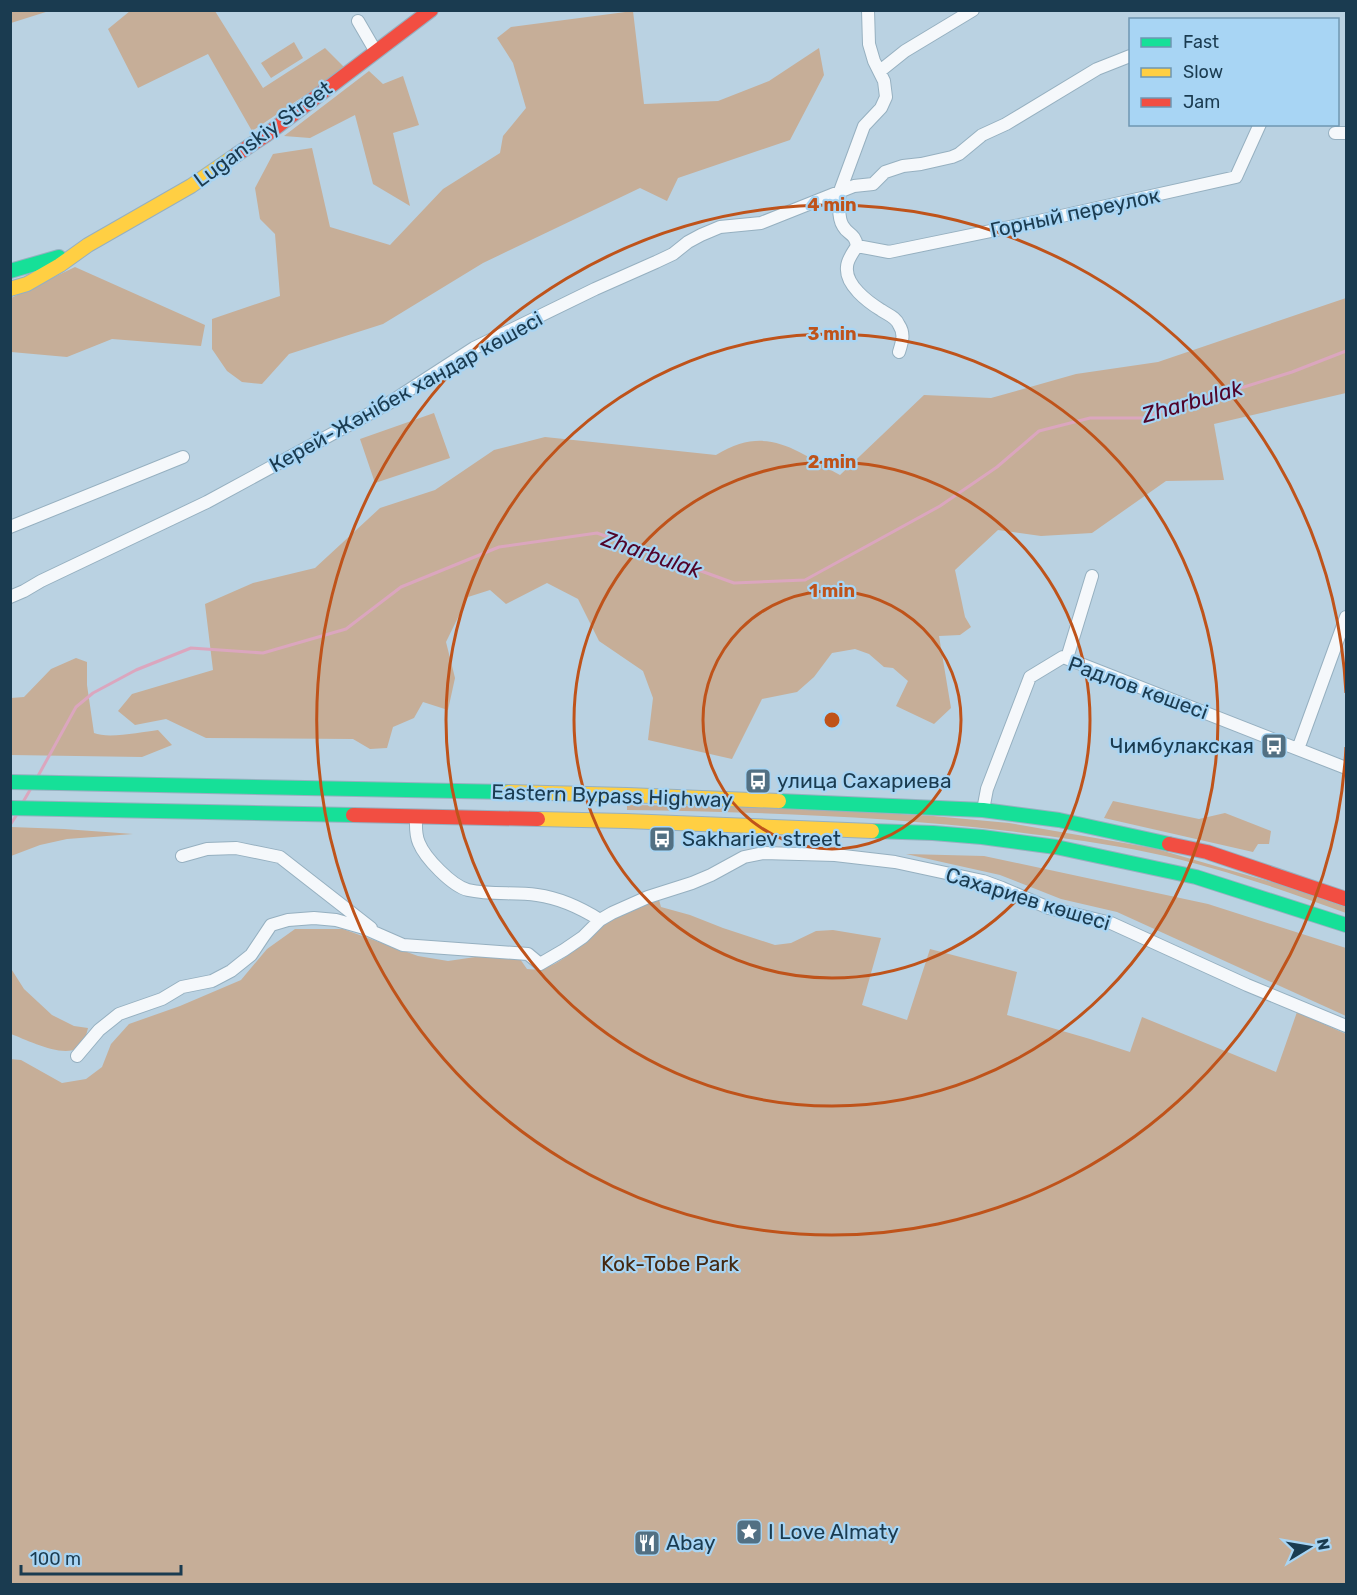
<svg xmlns="http://www.w3.org/2000/svg" width="1357" height="1595" font-family="Rubik,sans-serif">
<style>
.green{fill:#c6ae98}
.lines{fill:none;stroke-linecap:round;stroke-linejoin:round}
.stream{stroke:#dba6be;stroke-width:3}
.street-casing{stroke:#96b0c0;stroke-width:14}
.fast-casing{stroke:#96b0c0;stroke-width:16}
.slow-casing{stroke:#96b0c0;stroke-width:16}
.jam-casing{stroke:#96b0c0;stroke-width:16}
.street{stroke:#f5f8fb;stroke-width:12}
.fast{stroke:#16e098;stroke-width:14}
.slow{stroke:#ffcf43;stroke-width:14}
.jam{stroke:#f24e42;stroke-width:14}
.ring{fill:none;stroke:#bf531a;stroke-width:3}
.labels{text-anchor:middle;stroke-width:4.5;stroke-linejoin:round;paint-order:stroke}
.street-label{font-size:21px;fill:#1a3b50;stroke:#a8d5f4}
.poi-label{font-size:21px;fill:#1a3b50;stroke:#a8d5f4;text-anchor:start}
.park-label{font-size:21px;fill:#442810;stroke:#a8d5f4}
.water-label{font-size:22px;font-style:italic;fill:#510429;stroke:#a8d5f4}
.centre{fill:#bf531a;stroke:#a8d5f4;stroke-width:3}
.ring-label{font-size:18px;text-anchor:middle;font-weight:bold;fill:#bf531a;stroke:#a8d5f4;stroke-width:4.5;stroke-linejoin:round;paint-order:stroke}
</style>
<rect width="100%" height="100%" fill="#bad2e2"/>
<path class="green" d="M11 10H49V11L11 23Z
M130 11H215L263 88 325 48 345 68 252 131 208 54 138 88 108 29Z
M633 11 644 104 718 101 769 81 819 48 824 75 790 140 678 178 667 201 640 188 483 263 383 324 289 354 262 384 242 382 227 371 212 349V319L280 296 275 234 260 219 255 188 273 154 312 148 330 227 390 245 443 189 500 153 503 136 526 108 513 63 497 38 511 27Z
M294 42 303 58 271 78 261 63Z
M369 71 383 84 403 76 419 125 393 133 410 206 373 184 355 115 310 138 284 136Z
M75 267 205 325 201 346 112 339 67 357 11 352V298Z
M1346 298V393L1214 424 1224 480 1166 481 1092 533 1041 536 998 530 955 570 965 617 971 627 960 635 939 636 951 708 934 724 896 706 908 681 893 668 884 667 869 654 855 649 832 653 814 677 797 692 762 699 732 759 648 740 653 698 643 671 599 641 578 599 547 583 506 604 490 590 468 597 446 642 455 678 448 710 423 702 414 718 393 727 387 748 370 749 353 739 206 738 166 719 135 725 118 711 132 694 213 670 205 604 253 583 315 568 380 508 435 490 494 450 545 437 716 455C767 424 795 450 840 475L924 395 991 398 1076 374 1158 362Z
M434 413 450 458 375 483 360 439Z
M76 658 87 662V685L94 733C108 739 142 732 158 730L172 745 142 757 11 755V698L24 697 51 669Z
M1113 801 1199 819 1225 813 1271 831 1269 844H1258L1253 852 1104 818Z
M627 805 783 807 933 816 1009 823 1153 848 1282 885 1346 907V913C1283 890 1218 867 1151 853 1104 843 1056 837 1008 831 881 816 754 812 627 810Z
M11 827 64 829 133 834 67 839 40 845 11 856Z
M906 854 984 856 1208 904 1346 948V1016L1117 912 1061 899 1000 875Z
M659 900 661 907 690 915 723 928 775 945 791 943 816 931 833 930 881 938 862 1005 907 1020 930 949 1017 972 1007 1015 1090 1039 1130 1052 1142 1017 1276 1072 1297 1012 1346 1034V1584H11L10 1059 21 1060 62 1083 86 1079 102 1067 111 1044 129 1024 180 1006 241 980 267 949 295 929H343L418 956 448 961 496 954 520 959 527 969C562 974 584 935 610 919 622 911 645 905 659 900Z
M10 967 24 989 52 1015 74 1026 88 1028C86 1035 85 1043 78 1048 62 1058 27 1040 11 1034Z"/>
<g class="lines">
<path class="stream" d="M38 776 76 707 93 693 136 670 191 648 263 653 346 629 401 587 499 547 597 533 734 583 805 580 940 506 997 467 1039 431 1090 418H1143L1198 399 1244 387 1292 372 1346 351
M23 802 30 790
M10 825 16 816"/>
<defs>
<path id="street" d="M868 10 869 44 874 61 884 81 886 97 881 108 864 126 840 191C839 200 838 219 843 226 848 235 855 233 857 246 853 252 847 260 847 267 845 285 868 302 881 310 888 315 896 317 899 325 905 334 902 342 899 352
M358 21 376 52
M880 71 905 51 973 10
M1335 133H1346
M857 246 889 252 1039 221 1236 177 1260 124
M10 527 183 457
M10 597 24 591 41 581 207 502 389 403 474 348 595 289 656 262 673 254 688 242 701 235 720 227 761 223 854 186 873 184 885 172 903 166 921 164 952 157 959 154 982 135 1006 124 1097 69 1130 56
M1067 658 1092 576
M1298 749 1346 617
M983 810 987 789 1030 677 1063 657 1346 768
M416 816C416 825 415 835 419 843 425 858 452 886 468 890 490 895 514 892 537 895 559 898 581 908 600 920
M182 856 207 849 236 848 280 857 371 928
M77 1056 99 1030 119 1014 162 999 182 987 212 981 231 971 251 955 271 925 288 920 314 918 336 920 364 928 403 945 528 954 540 964 564 950 583 937 600 920 612 913 648 897 692 883 711 875 744 857 763 853 835 855 895 862 983 881 1002 888 1049 908 1111 923 1247 985 1346 1026"/>
<path id="fast" d="M10 271 59 257
M10 782 508 792
M779 801 983 810 1059 820 1169 844
M10 808 353 815
M872 831 933 833 982 837 1056 847 1196 877 1346 925"/>
<path id="slow" d="M10 289 27 284 60 265 88 245 191 186 236 155
M508 792 627 795 779 801
M538 819 626 821 872 831"/>
<path id="jam" d="M236 155 266 135 431 10
M353 815 538 819
M1169 844 1207 852 1346 899"/>
</defs>
<use href="#street" class="street-casing"/>
<use href="#fast" class="fast-casing"/>
<use href="#slow" class="slow-casing"/>
<use href="#jam" class="jam-casing"/>
<use href="#street" class="street"/>
<use href="#fast" class="fast"/>
<use href="#slow" class="slow"/>
<use href="#jam" class="jam"/>
</g>
<g class="ring">
<circle cx="832" cy="720" r="129"/>
<circle cx="832" cy="720" r="258"/>
<circle cx="832" cy="720" r="386"/>
<path d="M1346 747A515 515 0 1 1 1346 693"/>
</g>
<defs>
<symbol id="bus-square" viewBox="-11 -11 22 22"><rect x="-9" y="-9" width="18" height="18" rx="4" fill="#527083" stroke="#a8d5f4"/><path d="M-5-6H5V4H4V6H2V4H-2V6H-4V4H-5ZM-3.5-4V0h7V-4ZM-3.5 1.2v1.5H-2V1.2ZM2 1.2v1.5H3.5V1.2Z" fill="#fff"/></symbol>
<symbol id="sight-square" viewBox="-11 -11 22 22"><rect x="-9" y="-9" width="18" height="18" rx="4" fill="#527083" stroke="#a8d5f4"/><path d="M0-6L1.8-2.2L6-1.7L2.9 1.2L3.7 5.4L0 3.3L-3.7 5.4L-2.9 1.2L-6-1.7L-1.8-2.2Z" fill="#fff"/></symbol>
<symbol id="restaurant-square" viewBox="-11 -11 22 22"><rect x="-9" y="-9" width="18" height="18" rx="4" fill="#527083" stroke="#a8d5f4"/><path d="M-5-6h1v4h1v-4h1v4h1v-4h1v5L-1.5 .5V6h-2V.5L-5-1ZM5-6V6H3V1.5H1.5Q1.5-4 5-6Z" fill="#fff"/></symbol>
</defs>
<g fill-rule="evenodd">
<use href="#bus-square" x="1259" y="731" width="30" height="30"/>
<use href="#bus-square" x="743" y="766" width="30" height="30"/>
<use href="#bus-square" x="647" y="824" width="30" height="30"/>
<use href="#sight-square" x="734" y="1517" width="30" height="30"/>
<use href="#restaurant-square" x="632" y="1528" width="30" height="30"/>
</g>
<g class="labels">
<g class="street-label">
<text transform="translate(263 134) rotate(-36)" y="7">Luganskiy Street</text>
<text transform="translate(1075 213) rotate(-12)" y="7">Горный переулок</text>
<text transform="translate(406 392) rotate(-29)" y="7">Керей-Жәнібек хандар көшесі</text>
<text transform="translate(1138 688) rotate(20)" y="7">Радлов көшесі</text>
<text transform="translate(612 796) rotate(2)" y="7">Eastern Bypass Highway</text>
<text transform="translate(1028 899) rotate(17)" y="7">Сахариев көшесі</text>
</g>
<g class="poi-label">
<text x="1254" y="753" text-anchor="end">Чимбулакская</text>
<text x="777" y="788">улица Сахариева</text>
<text x="682" y="846">Sakhariev street</text>
<text x="768" y="1539">I Love Almaty</text>
<text x="666" y="1550">Abay</text>
</g>
<g class="park-label">
<text x="670" y="1271">Kok-Tobe Park</text>
</g>
<g class="water-label">
<text transform="translate(1192 401) rotate(-16)" y="8">Zharbulak</text>
<text transform="translate(652 554) rotate(19)" y="8">Zharbulak</text>
</g>
</g>
<circle cx="832" cy="720" r="9" class="centre"/>
<g class="ring-label">
<text x="832" y="211">4 min</text>
<text x="832" y="340">3 min</text>
<text x="832" y="468">2 min</text>
<text x="832" y="597">1 min</text>
</g>
<rect width="1357" height="1595" fill="none" stroke="#1a3b50" stroke-width="24"/>
<rect x="1129" y="18" width="210" height="108" fill="#a8d5f4" stroke="#6f97b2" stroke-width="1.5"/>
<rect x="1141" y="38" width="30" height="9" fill="#16e098" stroke="#6f97b2" stroke-width="1.5"/>
<text x="1183" y="48" font-size="18" fill="#1a3b50">Fast</text>
<rect x="1141" y="68" width="30" height="9" fill="#ffcf43" stroke="#6f97b2" stroke-width="1.5"/>
<text x="1183" y="78" font-size="18" fill="#1a3b50">Slow</text>
<rect x="1141" y="98" width="30" height="9" fill="#f24e42" stroke="#6f97b2" stroke-width="1.5"/>
<text x="1183" y="108" font-size="18" fill="#1a3b50">Jam</text>
<g transform="translate(1309 1547) rotate(79)" stroke="#a8d5f4" stroke-width="4.5" paint-order="stroke">
<path d="M0-4.5L10 22L0 15L-10 22Z" fill="#1a3b50"/>
<text y="-9" font-size="16" font-weight="bold" text-anchor="middle" fill="#1a3b50">N</text>
</g>
<path d="M21 1565v9h160v-9" fill="none" stroke="#1a3b50" stroke-width="3"/>
<text x="30" y="1565" font-size="18" fill="#1a3b50" stroke="#a8d5f4" stroke-width="4.5" paint-order="stroke">100 m</text>
</svg>
